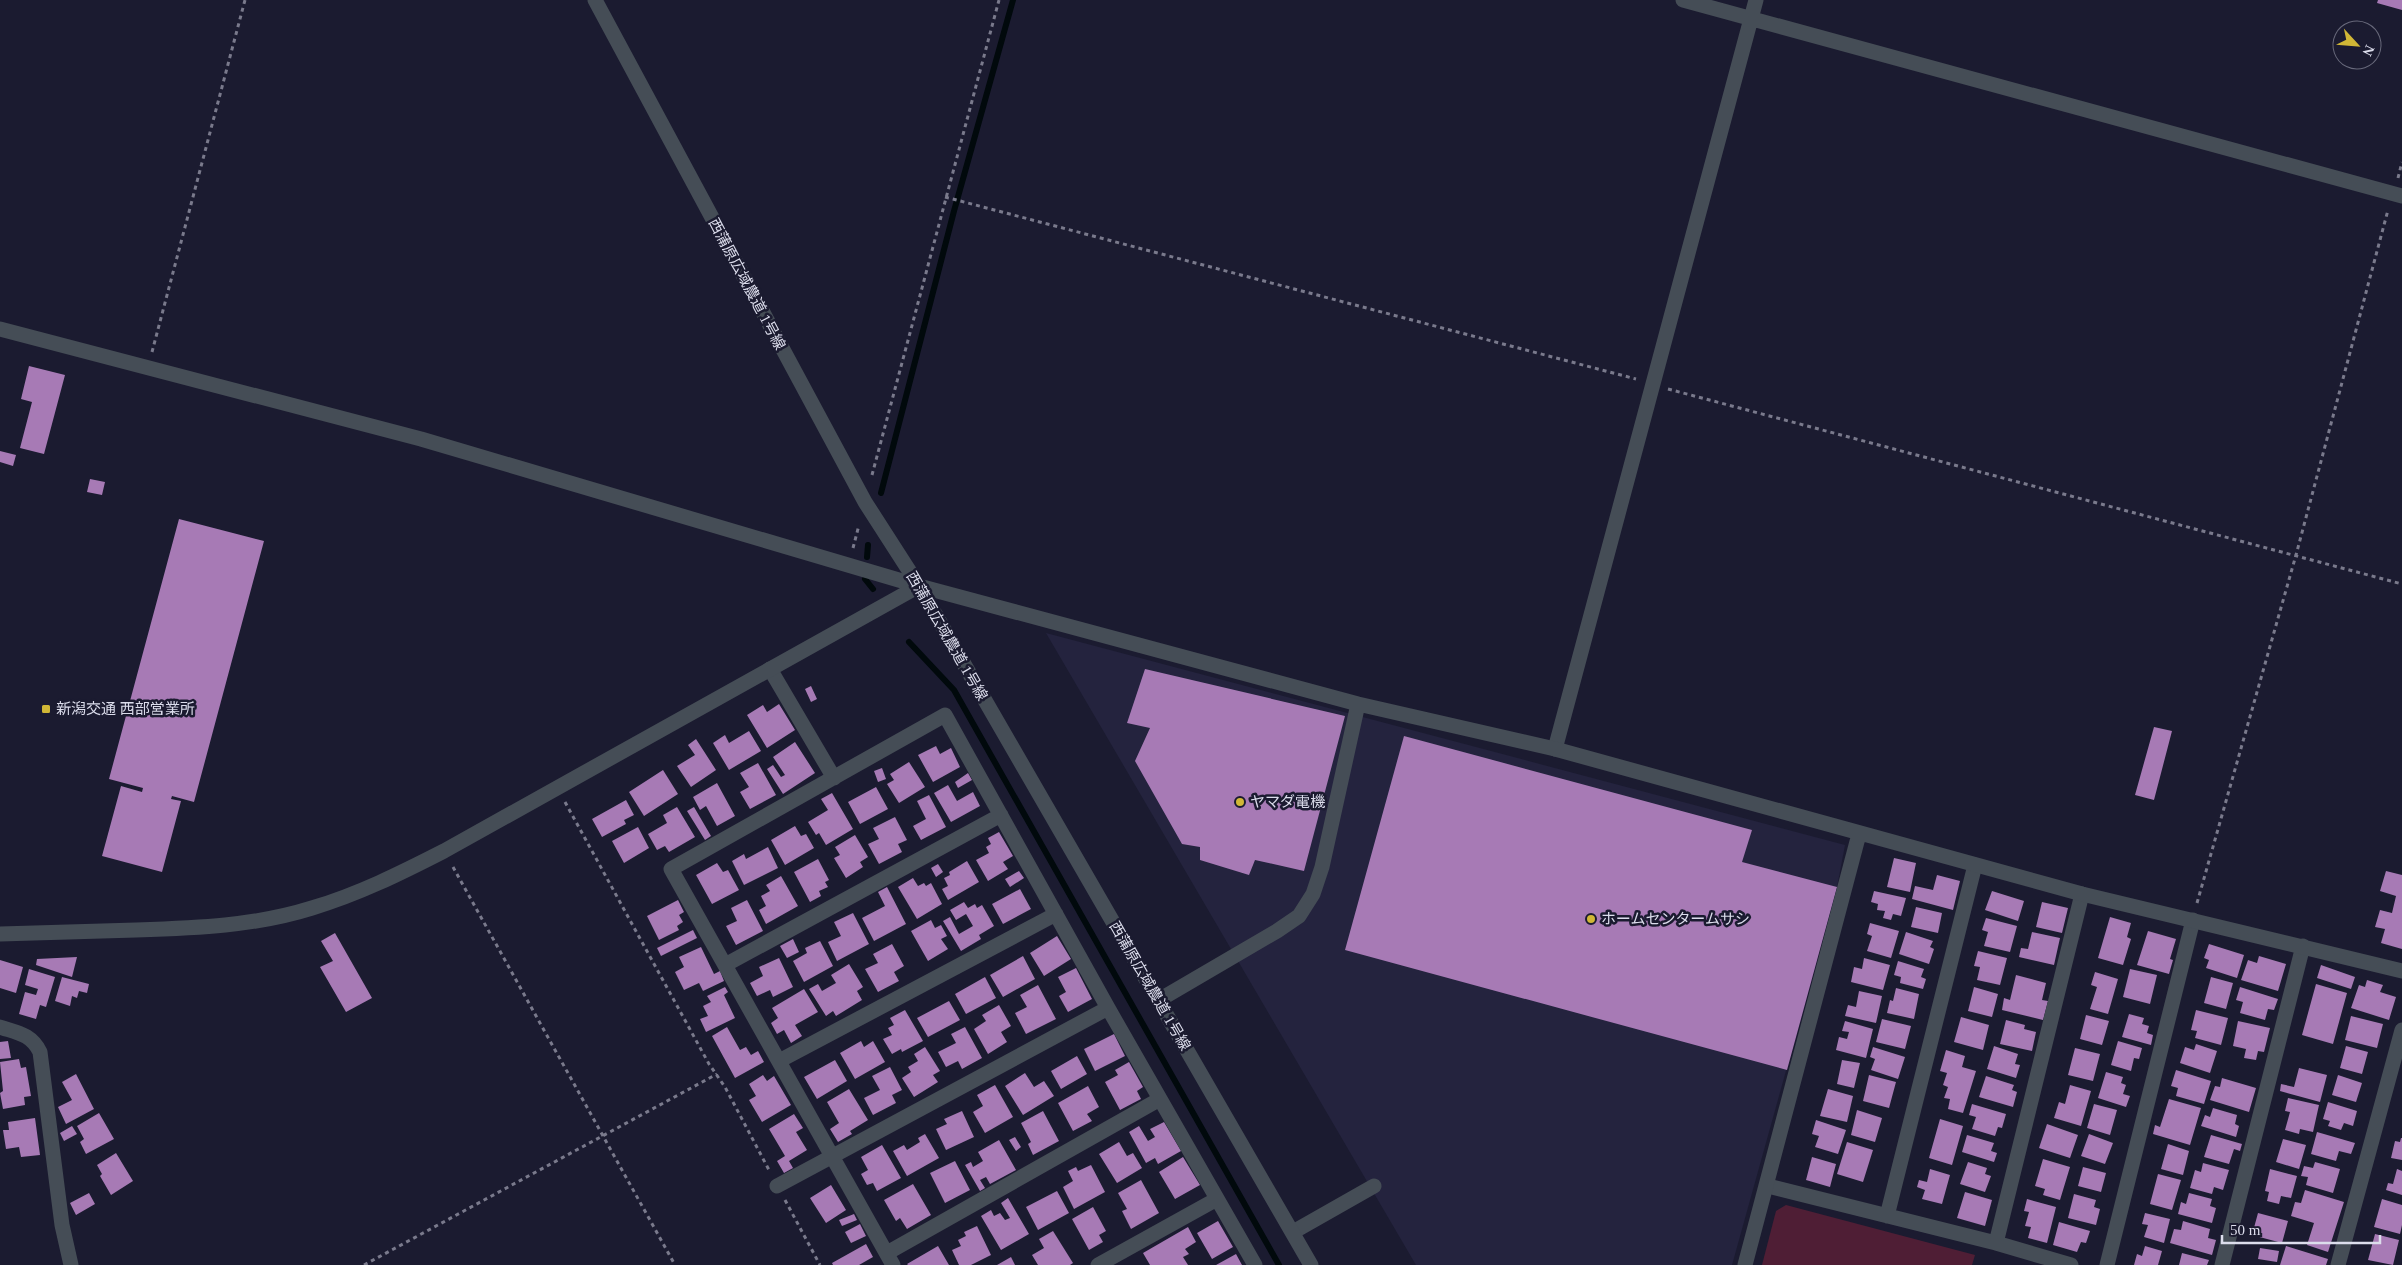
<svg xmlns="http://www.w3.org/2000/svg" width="2402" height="1265" font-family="'Times New Roman','Noto Sans JP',serif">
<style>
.built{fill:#24233e}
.green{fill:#4f1e35}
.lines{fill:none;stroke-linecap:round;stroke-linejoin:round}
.stream{stroke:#01090c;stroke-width:6}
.building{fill:#a77ab5}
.path{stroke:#7a7a8c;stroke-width:3;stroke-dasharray:4 4;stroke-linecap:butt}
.minor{stroke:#454d56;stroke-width:15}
.tertiary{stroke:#454d56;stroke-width:15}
.poi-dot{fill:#d1b736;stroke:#1b1b30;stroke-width:2}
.labels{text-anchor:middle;stroke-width:5;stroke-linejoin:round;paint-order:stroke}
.street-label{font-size:15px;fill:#dcddec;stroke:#1b1b30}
.poi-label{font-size:15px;fill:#dcddec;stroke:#1b1b30;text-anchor:start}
</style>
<rect width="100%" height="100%" fill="#1b1b30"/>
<path class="built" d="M1046 633 1845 845 1837 887 1732 1265H1416Z"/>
<path class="green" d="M1786 1205 1975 1255 1972 1265H1762L1776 1211Z"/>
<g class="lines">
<path class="stream" d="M881 493 954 211 1013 0
M867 557 868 545
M865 579 873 589
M909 642 954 690 1279 1265"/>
</g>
<path class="building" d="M2378 0H2402V10L2377 3Z
M29 366 65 375 44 454 20 448 32 402 21 399Z
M0 451 16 455 13 466 0 462Z
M90 479 105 482 102 495 87 492Z
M179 519 264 541 194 802 172 796 171 799 181 801 162 872 102 856 121 786 142 792 143 788 109 779Z
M1145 669 1345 716 1304 871 1255 860 1249 875 1200 860V847L1182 844 1135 761 1150 728 1127 723Z
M811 686 817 699 811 702 805 689Z
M779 704 795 730 767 748 747 715 763 705 767 712Z
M2154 727 2172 731 2154 800 2135 795Z
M749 731 761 751 729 770 713 743 725 735 729 743Z
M1404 736 1752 830 1742 862 1837 887 1787 1070 1345 950Z
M696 739 716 770 691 787 677 766 695 755 688 745Z
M795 742 815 773 783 794 767 769 773 765 781 777 785 775 773 757Z
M936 746 940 754 951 748 960 767 933 782 918 755Z
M909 762 925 787 899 803 887 784 894 780 890 774Z
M758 763 776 795 750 809 740 792 749 787 740 773Z
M882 768 886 779 878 782 874 771Z
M663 770 678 794 644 816 629 792Z
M968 773 972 780 958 788 955 782Z
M717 783 735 816 717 826 706 806 700 810 693 797Z
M948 785 957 801 973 792 980 806 951 822 934 793Z
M876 787 888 809 860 824 848 802Z
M832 793 853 829 826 845 819 833 816 835 808 822 828 810 821 799Z
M929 795 946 827 921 840 913 826 926 819 917 801Z
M626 800 634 815 624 820 626 824 602 837 592 819Z
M677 807 695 837 669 852 665 846 657 850 648 834 667 823 663 815Z
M694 807 711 836 705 840 687 811Z
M895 817 907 840 898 844 902 852 879 864 868 844 879 839 873 828Z
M795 826 801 836 806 834 814 848 785 865 771 840Z
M638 827 649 848 624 863 612 841Z
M999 832 1013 856 1003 862 1008 869 988 881 976 860 989 853 986 847 991 844 988 838Z
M855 835 868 857 860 862 863 867 846 878 834 858 840 855 835 847Z
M768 847 778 868 744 885 732 861 744 854 746 859Z
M1894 858 1916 863 1910 892 1887 887Z
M818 859 829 880 825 882 828 887 819 891 821 896 810 902 794 872Z
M967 861 979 882 948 900 942 889 948 886 944 878 950 875 949 872Z
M717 863 723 872 728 870 739 890 712 904 696 875Z
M938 864 943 872 936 877 931 868Z
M1019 871 1024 878 1010 887 1005 879Z
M2386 871 2402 875V949L2381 943 2385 929 2375 927 2380 910 2392 913 2396 896 2380 891Z
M1937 875 1960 881 1953 910 1912 899 1915 886 1933 890Z
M781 876 798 906 766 924 759 910 766 906 761 896 770 891 766 885Z
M913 878 918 886 924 883 926 886 931 883 942 904 917 919 898 887Z
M887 887 906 924 874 941 862 918 885 906 878 892Z
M1020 889 1031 909 1003 924 992 904Z
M1874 891 1906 898 1901 916 1893 914 1891 920 1883 918 1885 911 1877 910 1878 904 1871 902Z
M1992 891 2024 901 2018 921 1985 910Z
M678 900 684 912 679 915 683 922 677 926 679 930 659 940 647 916Z
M747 900 763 931 736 945 726 926 737 921 731 908Z
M964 902 968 908 975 904 977 908 982 905 994 926 979 935 981 939 961 951 943 921 950 917 959 934 973 926 966 914 956 920 950 910Z
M2042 902 2068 908 2062 933 2036 927Z
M1916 907 1942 913 1938 933 1911 927Z
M853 913 869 944 837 961 828 942 841 936 834 922Z
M2110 917 2131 923 2127 937 2131 939 2123 965 2098 958Z
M1986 918 2017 926 2010 952 1984 946 1988 932 1982 930Z
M931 920 935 928 941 925 947 936 941 939 948 949 928 961 911 931Z
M1870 923 1899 931 1891 958 1867 951 1872 936 1867 934Z
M693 930 697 938 661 956 657 948Z
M2148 931 2176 939 2170 959 2173 960 2169 974 2137 965Z
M1906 932 1933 941 1930 947 1934 949 1929 964 1899 954Z
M2032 932 2060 938 2054 965 2019 957 2021 948 2028 949Z
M335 933 372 998 346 1012 320 967 333 961 321 941Z
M1057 936 1071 959 1044 976 1030 953Z
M793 939 799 952 787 958 780 946Z
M820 941 833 966 804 982 793 961 807 953 805 948Z
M892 944 904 966 894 972 899 981 878 992 865 969 878 963 873 954Z
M2209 944 2244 955 2237 978 2206 968 2209 960 2204 958Z
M701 947 714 974 720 971 724 981 703 991 699 983 684 990 675 972 684 967 679 957Z
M1978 951 2007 958 2000 985 1977 980 1980 967 1974 966Z
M1023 956 1035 979 1003 997 990 975Z
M2259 956 2286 964 2278 991 2241 980 2248 960 2257 963Z
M77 957 72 977 36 965 37 959Z
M779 958 793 987 773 997 770 990 757 996 750 983 763 976 759 967Z
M1864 958 1890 965 1883 990 1851 982 1854 967 1862 969Z
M0 960 23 967 16 993 0 988Z
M1898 961 1924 969 1921 977 1926 979 1923 989 1900 983 1901 977 1894 975Z
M849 964 863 987 857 991 862 1000 836 1016 833 1011 826 1016 809 989 818 984 822 991 836 983 831 975Z
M2321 965 2355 977 2351 989 2317 978Z
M1076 968 1092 999 1068 1012 1059 996 1066 992 1058 977Z
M29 969 55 977 46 1007 40 1005 36 1019 19 1014 25 992 36 995 38 989 25 985Z
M2130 969 2157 975 2150 1004 2123 997Z
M2095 972 2118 979 2108 1014 2090 1009 2097 987 2091 985Z
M2016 975 2046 983 2042 1000 2048 1001 2043 1020 2002 1010 2004 998 2010 1000Z
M62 977 89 984 87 993 79 991 77 998 72 996 70 1006 55 1001Z
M985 977 996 998 966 1014 955 994Z
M2211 977 2233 983 2226 1009 2204 1003Z
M2367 980 2383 985 2380 992 2396 997 2389 1020 2351 1008 2359 985 2365 987Z
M2316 984 2347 993 2333 1044 2302 1035Z
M1038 985 1056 1019 1026 1034 1015 1013 1027 1007 1020 995Z
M725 987 728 992 724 995 735 1018 706 1032 700 1019 708 1016 703 1006 711 1002 707 996Z
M1974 987 1998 994 1992 1017 1968 1011Z
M2240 987 2278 999 2274 1010 2268 1009 2265 1020 2240 1013 2243 1002 2236 1000Z
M1896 988 1919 994 1914 1019 1887 1013 1890 1000 1893 1001Z
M804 989 818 1012 795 1025 802 1036 791 1043 784 1030 777 1034 771 1023 778 1018 772 1008Z
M1859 991 1882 996 1876 1023 1845 1016 1848 1005 1856 1007Z
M949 1001 960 1020 928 1037 917 1018Z
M999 1005 1011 1026 1001 1032 1007 1042 988 1054 974 1029 986 1021 982 1015Z
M905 1010 923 1041 902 1052 901 1049 892 1054 883 1039 892 1035 888 1028 894 1025 890 1018Z
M2196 1010 2228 1018 2221 1045 2195 1038 2197 1031 2191 1030Z
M2129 1014 2144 1018 2142 1024 2149 1026 2147 1033 2153 1035 2151 1045 2122 1037Z
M2086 1015 2109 1021 2102 1045 2080 1039Z
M2351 1016 2383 1024 2377 1048 2345 1040Z
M1961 1017 1989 1025 1983 1050 1954 1042Z
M1882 1019 1911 1026 1905 1049 1876 1042Z
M2006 1020 2025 1025 2024 1029 2036 1032 2032 1051 2000 1044Z
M1845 1021 1873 1029 1866 1058 1836 1050 1839 1037 1847 1039 1849 1032 1842 1031Z
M2238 1021 2270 1028 2264 1052 2258 1051 2256 1060 2244 1058 2246 1049 2233 1046Z
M727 1027 740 1050 746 1047 751 1055 758 1051 764 1062 735 1078 712 1036Z
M965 1027 982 1058 962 1069 958 1061 946 1067 938 1052 956 1043 951 1034Z
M1114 1034 1125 1056 1095 1071 1084 1049Z
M8 1041 11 1058 0 1059V1042Z
M861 1041 864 1047 873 1041 885 1062 855 1079 840 1053Z
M2118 1041 2142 1048 2139 1059 2134 1058 2131 1071 2111 1065Z
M2196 1044 2217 1051 2210 1073 2180 1063 2185 1047 2194 1050Z
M1994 1046 2018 1054 2015 1064 2020 1065 2016 1078 1987 1069Z
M2346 1046 2368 1052 2362 1074 2340 1068Z
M925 1047 940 1071 933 1075 938 1082 914 1097 902 1078 911 1072 908 1067 918 1061 914 1054Z
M1873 1047 1905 1057 1898 1079 1871 1070 1875 1059 1870 1057Z
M2075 1048 2100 1054 2093 1081 2068 1075Z
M1946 1050 1965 1056 1962 1067 1976 1071 1963 1113 1948 1109 1950 1099 1944 1098 1948 1087 1943 1085 1947 1073 1940 1071Z
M1077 1056 1087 1074 1061 1089 1051 1071Z
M19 1059 21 1068 26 1067 31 1096 24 1097 25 1105 3 1109 0 1093 3 1091 0 1062Z
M835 1060 847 1081 817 1099 804 1077Z
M1842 1060 1860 1063 1854 1088 1837 1084Z
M1129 1062 1143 1087 1137 1091 1141 1099 1120 1110 1105 1082 1118 1075 1115 1070Z
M890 1067 902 1090 892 1095 896 1103 873 1115 864 1098 880 1090 872 1076Z
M2299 1068 2327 1075 2320 1102 2280 1091 2281 1084 2294 1087Z
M2176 1070 2211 1081 2204 1104 2176 1096 2178 1088 2171 1086Z
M2106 1072 2123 1077 2121 1083 2126 1085 2123 1094 2130 1096 2126 1107 2098 1098Z
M1025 1073 1034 1087 1044 1081 1054 1096 1023 1115 1005 1086Z
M76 1074 94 1109 66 1124 58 1107 72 1100 62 1082Z
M763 1075 767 1081 774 1076 791 1105 762 1122 749 1100 756 1096 749 1084Z
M1869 1075 1896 1082 1889 1108 1863 1101Z
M2338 1075 2362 1083 2356 1102 2332 1095Z
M1986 1076 2014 1085 2012 1090 2017 1092 2013 1107 1979 1097Z
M2222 1078 2256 1088 2249 1112 2210 1100 2215 1086 2220 1087Z
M995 1085 1013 1117 985 1133 973 1112 983 1106 977 1095Z
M2070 1085 2091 1091 2081 1126 2054 1118 2059 1102 2065 1104Z
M1088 1086 1099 1107 1087 1114 1092 1121 1073 1131 1058 1103Z
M849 1089 868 1120 850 1131 852 1134 838 1142 830 1129 839 1123 827 1102Z
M1828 1089 1853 1096 1847 1122 1820 1116Z
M2288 1098 2319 1105 2313 1132 2300 1129 2299 1134 2285 1130 2290 1112 2285 1111Z
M2169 1099 2201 1108 2190 1145 2153 1134 2155 1125 2160 1127Z
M2328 1102 2357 1111 2353 1126 2344 1123 2341 1130 2328 1126 2330 1121 2323 1119Z
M1972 1104 2006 1114 2002 1128 1998 1127 1995 1136 1972 1129 1976 1117 1969 1115Z
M2094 1104 2117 1110 2110 1135 2087 1128Z
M2213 1108 2237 1115 2235 1124 2239 1126 2236 1137 2201 1126 2205 1115 2210 1117Z
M1857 1110 1882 1118 1875 1142 1851 1135Z
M962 1111 974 1137 946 1150 936 1129 947 1124 944 1119Z
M1043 1111 1059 1141 1033 1155 1028 1144 1031 1142 1021 1123Z
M99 1113 114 1139 86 1154 80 1142 84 1139 77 1126Z
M794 1114 803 1128 796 1132 807 1150 789 1161 793 1168 784 1173 777 1161 785 1156 769 1129Z
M35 1118 40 1155 21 1157 19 1147 6 1149 3 1130H9L8 1122Z
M1940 1119 1963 1126 1952 1165 1929 1158Z
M1816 1120 1846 1130 1838 1154 1815 1147 1819 1136 1812 1134Z
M1164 1122 1181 1151 1158 1164 1155 1158 1146 1163 1129 1132 1139 1126 1148 1141 1155 1137 1150 1129Z
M2047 1124 2078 1135 2070 1158 2039 1148Z
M72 1126 77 1134 64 1141 60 1133Z
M2317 1132 2355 1143 2351 1154 2339 1151 2336 1161 2311 1154Z
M925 1134 939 1158 907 1176 893 1151 904 1145 907 1150 920 1142 918 1138Z
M2089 1134 2113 1143 2105 1164 2081 1156Z
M1967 1135 1994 1143 1991 1151 1997 1153 1994 1162 1962 1152Z
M2211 1135 2242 1144 2240 1151 2234 1149 2229 1164 2204 1157Z
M1015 1137 1021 1147 1016 1151 1009 1140Z
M2401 1138H2402V1160L2391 1158 2395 1141 2400 1142Z
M2283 1139 2306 1145 2299 1169 2276 1162Z
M999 1140 1016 1170 990 1184 986 1177 980 1180 985 1188 980 1191 965 1165 971 1162 973 1167 983 1161 978 1152Z
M1119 1142 1127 1156 1133 1153 1142 1168 1117 1183 1099 1154Z
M1847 1142 1873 1150 1863 1182 1837 1174Z
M2168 1144 2189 1151 2183 1175 2161 1169Z
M882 1145 901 1178 877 1191 873 1183 867 1185 861 1174 868 1170 861 1157Z
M116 1153 133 1181 111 1195 100 1176 102 1174 97 1165Z
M1183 1157 1200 1185 1175 1199 1159 1172Z
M1812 1157 1836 1164 1830 1187 1806 1180Z
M2043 1159 2070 1167 2060 1200 2043 1195 2045 1189 2035 1186Z
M955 1161 970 1190 945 1203 930 1173Z
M1968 1162 1987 1168 1985 1174 1991 1176 1985 1192 1960 1184Z
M2315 1162 2340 1169 2333 1193 2306 1185 2308 1177 2301 1176 2304 1166 2313 1168Z
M2203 1163 2229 1170 2223 1190 2214 1187 2212 1194 2190 1188 2195 1170 2201 1172Z
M1091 1165 1105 1192 1074 1209 1063 1187 1073 1181 1068 1171 1076 1167 1078 1171Z
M2083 1167 2106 1173 2101 1192 2078 1186Z
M1930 1169 1950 1175 1942 1204 1922 1199 1925 1190 1917 1187 1919 1180 1927 1182Z
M2270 1169 2297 1176 2291 1198 2281 1196 2279 1204 2267 1201 2269 1192 2265 1191Z
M2397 1169 2402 1171V1195L2386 1190 2388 1183 2393 1184Z
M2158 1174 2181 1180 2172 1210 2150 1204Z
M1141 1180 1159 1213 1131 1229 1122 1211 1127 1209 1118 1193Z
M913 1184 931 1215 907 1229 900 1218 896 1221 884 1200Z
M831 1185 846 1210 826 1223 810 1198Z
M2305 1190 2344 1202 2328 1252 2307 1245 2314 1223 2291 1216 2295 1202 2301 1203Z
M1057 1191 1069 1213 1038 1230 1026 1207Z
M1965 1192 1992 1200 1985 1226 1957 1218Z
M89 1193 95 1204 76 1215 70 1203Z
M2189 1193 2212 1199 2210 1206 2216 1208 2212 1223 2178 1214 2181 1202 2186 1204Z
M2074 1194 2096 1200 2094 1207 2100 1209 2096 1225 2068 1218Z
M1008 1198 1029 1234 1001 1250 981 1216 991 1210 994 1216 1000 1213 1005 1220 1010 1218 1001 1203Z
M2027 1199 2056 1207 2047 1243 2028 1238 2031 1227 2025 1226 2029 1212 2024 1211Z
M2382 1199 2402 1205V1225L2400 1234 2374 1227Z
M1093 1207 1106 1231 1099 1235 1103 1242 1089 1250 1072 1219Z
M2145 1213 2170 1219 2164 1243 2144 1237 2148 1225 2142 1224Z
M2258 1213 2288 1221 2282 1243 2252 1235Z
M854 1214 857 1220 842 1226 839 1220Z
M1218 1221 1233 1247 1212 1259 1197 1233Z
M2183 1221 2210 1229 2208 1238 2216 1240 2212 1255 2170 1243 2174 1229 2181 1230Z
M2059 1222 2090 1231 2086 1243 2081 1242 2077 1252 2053 1245Z
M860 1224 866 1236 851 1243 845 1232Z
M977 1226 991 1255 971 1265H959L952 1250 961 1246 958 1240 966 1236 964 1232Z
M1188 1227 1196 1242 1185 1249 1189 1254 1183 1257 1188 1265H1150L1143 1253Z
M1053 1231 1073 1263 1070 1265H1038L1032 1255 1044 1248 1039 1239Z
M2375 1234 2399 1240 2393 1265 2368 1260Z
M866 1244 873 1257 859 1265H833L832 1263Z
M938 1246 949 1265H908L907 1264Z
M2145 1246 2162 1251 2158 1265H2134L2137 1254 2142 1256Z
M2286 1246 2328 1259 2326 1265H2280Z
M2260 1248 2279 1251 2277 1262 2258 1259Z
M2182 1253 2209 1260 2207 1265H2179Z
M1236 1254 1242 1265H1216Z
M1011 1257 1015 1265H997Z"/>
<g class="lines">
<path class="path" d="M2398 178 2402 162
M945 197 1636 379
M152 352 245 0
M1668 389 2402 584
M872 475 999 0
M853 548 859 525
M565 802 709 1064 725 1087 769 1170
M453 867 675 1265
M2197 903 2296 555 2388 210
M785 1200 820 1265
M364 1265 717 1074"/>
<path class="minor" d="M1683 0 2402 196
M0 329 421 439 919 586
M770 669 834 778
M1555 749 1756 0
M725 965 1001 815
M0 1027C18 1033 31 1034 40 1052L62 1225 71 1265
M779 1061 1056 914
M777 1186 1108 1008
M1768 1186 1996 1243 2071 1265
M1887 1216 1975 865
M1293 1232 1374 1186
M1996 1243 2082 894
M887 1253 1160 1099
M893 1265 671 869 945 715 1108 1008 1255 1265
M1098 1265 1217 1199
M2107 1265 2193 920
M2222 1265 2303 946
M2338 1265 2402 1030"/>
<path class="tertiary" d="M595 0 865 502 919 586 1311 1265
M0 934C45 933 91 931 136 930 196 928 255 926 312 908 359 894 401 873 444 851L919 586 1358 704 1555 749 2082 894 2402 971
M1159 1000 1277 931 1299 916 1313 894 1322 867 1358 704
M1745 1265 1859 834"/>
</g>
<g class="poi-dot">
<rect x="41" y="704" width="10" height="10" rx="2.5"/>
<circle cx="1240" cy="802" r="5"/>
<circle cx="1591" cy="919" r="5"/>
</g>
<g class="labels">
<g class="street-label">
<text transform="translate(747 284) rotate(62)" y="5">西蒲原広域農道 1号線</text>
<text transform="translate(947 636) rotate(60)" y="5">西蒲原広域農道 1号線</text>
<text transform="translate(1150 986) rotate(60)" y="5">西蒲原広域農道 1号線</text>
</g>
<g class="poi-label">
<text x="56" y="714">新潟交通 西部営業所</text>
<text x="1250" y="807">ヤマダ電機</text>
<text x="1601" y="924">ホームセンタームサシ</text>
</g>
</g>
<g transform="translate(2357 45) rotate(116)"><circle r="24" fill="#1b1b30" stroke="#68697b"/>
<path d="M0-4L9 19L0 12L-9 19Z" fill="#d1b736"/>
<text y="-8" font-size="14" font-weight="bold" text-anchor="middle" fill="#dcddec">N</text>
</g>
<path d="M2222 1235v8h158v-8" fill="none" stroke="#dcddec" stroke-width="2.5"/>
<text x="2230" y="1235" font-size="15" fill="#dcddec" stroke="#1b1b30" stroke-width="4" paint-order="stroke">50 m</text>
</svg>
